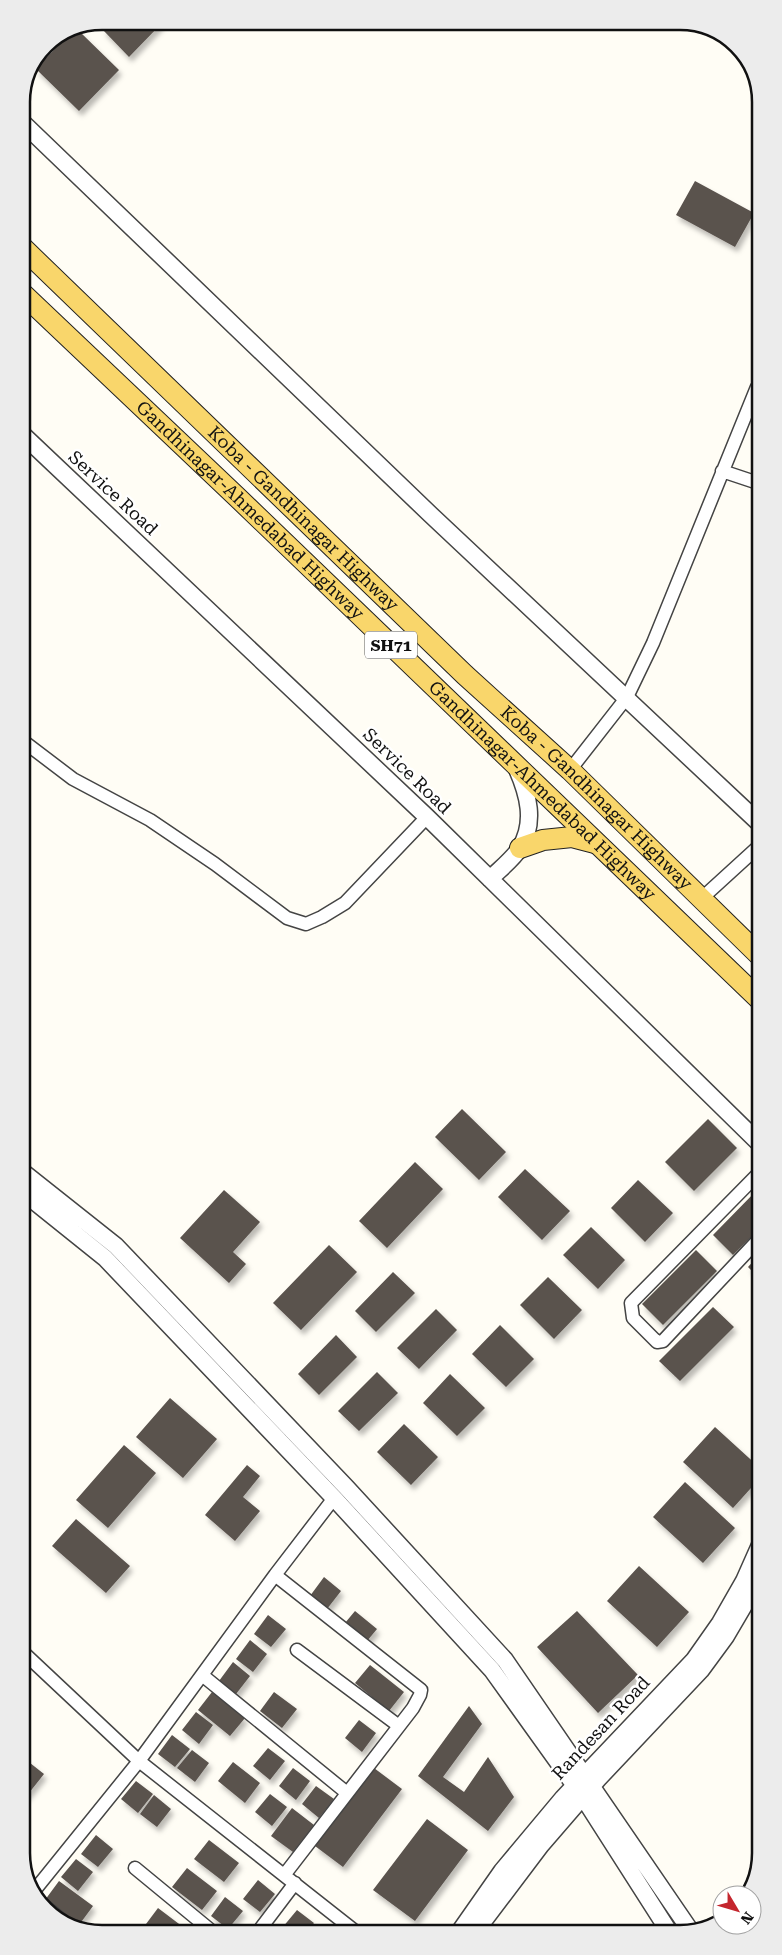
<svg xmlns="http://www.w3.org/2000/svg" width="782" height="1955" font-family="'Roboto Serif',serif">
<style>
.building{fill:#5a524d;filter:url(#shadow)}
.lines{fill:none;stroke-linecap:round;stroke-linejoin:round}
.minor-casing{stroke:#444;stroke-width:15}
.tertiary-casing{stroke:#444;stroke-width:19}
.primary-casing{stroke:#222;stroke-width:22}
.minor{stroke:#fff;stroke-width:12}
.tertiary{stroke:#fff;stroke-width:16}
.primary{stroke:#f9d66b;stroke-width:20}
.labels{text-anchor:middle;stroke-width:5;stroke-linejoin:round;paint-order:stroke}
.shield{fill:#fff;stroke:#585858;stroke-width:1}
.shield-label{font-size:16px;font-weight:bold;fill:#111}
.street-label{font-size:18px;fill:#111;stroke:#fff}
.rim{fill:none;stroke:#111;stroke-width:2.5}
</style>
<defs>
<filter id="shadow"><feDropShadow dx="3" dy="5" stdDeviation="2.5" flood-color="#0004"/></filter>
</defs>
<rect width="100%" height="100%" fill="#fffdf5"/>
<path class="building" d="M111 21H160L162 23 129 57 103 30Z
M79 31 119 70 79 111 36 69 68 35Z
M695 181 754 213 735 247 676 215Z
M462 1109 506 1152 479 1180 435 1137Z
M708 1119 737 1148 694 1191 665 1162Z
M415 1162 443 1189 387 1248 359 1221Z
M525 1169 570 1211 542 1240 498 1197Z
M638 1180 673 1213 645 1242 611 1208Z
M759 1188V1229L733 1255 713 1235Z
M224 1190 260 1222 233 1252 246 1264 229 1283 180 1238Z
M591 1227 625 1260 598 1289 563 1255Z
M329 1245 357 1272 301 1330 273 1303Z
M696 1250 717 1271 663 1325 642 1304Z
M759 1255V1278L748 1267Z
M393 1272 415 1293 376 1332 355 1311Z
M548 1277 582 1310 554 1339 520 1305Z
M713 1307 734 1327 680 1381 659 1361Z
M436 1309 457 1330 419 1369 397 1348Z
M500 1325 534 1359 506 1387 472 1354Z
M336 1335 357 1357 319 1395 298 1374Z
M377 1372 398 1393 359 1431 338 1411Z
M450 1374 485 1408 457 1436 423 1403Z
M170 1398 217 1439 183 1478 136 1437Z
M404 1424 438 1457 411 1485 377 1452Z
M715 1427 760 1468V1478L733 1508 683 1462Z
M124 1445 156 1473 108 1528 76 1500Z
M247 1465 260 1476 243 1497 260 1511 235 1541 205 1515Z
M685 1482 735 1528 703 1563 653 1517Z
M76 1519 130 1566 106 1593 52 1546Z
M639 1566 689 1612 657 1647 607 1601Z
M324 1577 341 1591 327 1609 310 1596Z
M355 1611 377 1629 367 1641 345 1623Z
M577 1611 638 1675 598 1713 537 1647Z
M268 1615 286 1629 271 1647 254 1634Z
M250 1640 267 1654 253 1672 236 1659Z
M233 1662 250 1676 236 1694 219 1681Z
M370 1665 404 1692 389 1711 355 1683Z
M212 1692 245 1718 230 1736 198 1710Z
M274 1692 297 1709 282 1728 260 1711Z
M469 1706 482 1724 443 1777 464 1792 488 1757 514 1797 488 1831 418 1776Z
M196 1712 213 1725 199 1744 182 1730Z
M359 1720 376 1733 362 1752 345 1738Z
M172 1735 190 1749 175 1767 158 1754Z
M268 1748 285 1761 270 1780 253 1766Z
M192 1750 209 1763 195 1782 177 1768Z
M25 1759 44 1774 25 1798Z
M233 1762 260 1783 245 1803 218 1781Z
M293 1768 310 1781 296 1800 279 1786Z
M374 1768 402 1789 343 1867 315 1846Z
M136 1781 153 1794 138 1813 121 1799Z
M316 1786 334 1799 319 1818 302 1804Z
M270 1794 287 1807 272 1826 255 1812Z
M154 1795 171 1809 157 1827 140 1814Z
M292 1808 314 1825 293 1852 271 1836Z
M427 1819 468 1850 415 1921 373 1890Z
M96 1835 113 1849 98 1867 81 1854Z
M209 1840 239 1863 224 1882 194 1859Z
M76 1859 93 1872 78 1891 61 1877Z
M187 1868 217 1891 202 1910 172 1887Z
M258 1880 275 1894 260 1912 243 1899Z
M59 1881 93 1906 79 1925 45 1900Z
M225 1897 243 1911 228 1929 211 1916Z
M158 1908 187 1930 185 1933H150L143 1928Z
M297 1910 314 1923 307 1932H288L282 1928Z"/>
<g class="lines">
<defs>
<path id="minor" d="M722 471 758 483
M23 741 73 779 150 820 215 864 287 918 306 924 322 917 345 903 427 817
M570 770 627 697 653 643 757 387
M701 899 758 847
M759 1173 631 1303 633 1318 657 1342 663 1341 759 1239
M334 1498 275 1575 139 1761 356 1932
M275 1575 421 1690 420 1695 413 1708 285 1874
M297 1650 399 1726
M25 1654 139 1761 34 1891
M202 1675 347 1793
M135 1868 214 1933
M46 1907 63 1921
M258 1932 295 1883"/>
<path id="tertiary" d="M21 121 431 515 758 822
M22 434 427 817 759 1143
M490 879C500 869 513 859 520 848 536 822 528 794 517 769
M24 1173 116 1246 346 1487 505 1660 690 1930
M24 1193 105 1258 334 1498 492 1670 583 1797 668 1930
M460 1931 502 1871 563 1798 694 1660 720 1623 744 1581 760 1545
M476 1931 541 1845 598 1779 701 1670 726 1636 760 1578"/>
<g id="primary">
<path id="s1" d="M22 247 465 675 570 770 759 955"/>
<path id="s2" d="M22 293 237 497 759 999"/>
<path d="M520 848 543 840 572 837 595 843"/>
</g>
</defs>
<use href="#minor" class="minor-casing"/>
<use href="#tertiary" class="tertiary-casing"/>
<use href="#primary" class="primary-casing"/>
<use href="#minor" class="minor"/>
<use href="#tertiary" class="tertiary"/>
<use href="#primary" class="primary"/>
</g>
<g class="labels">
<rect class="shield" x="365" y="631.5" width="52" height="27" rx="4"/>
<g class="shield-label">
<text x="391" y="651">SH71</text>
</g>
<g class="street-label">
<text transform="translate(113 493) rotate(43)" y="6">Service Road</text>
<text dy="6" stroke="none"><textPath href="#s2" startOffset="315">Gandhinagar-Ahmedabad Highway</textPath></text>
<text dy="6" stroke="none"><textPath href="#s1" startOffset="391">Koba - Gandhinagar Highway</textPath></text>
<text transform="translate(407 771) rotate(44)" y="6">Service Road</text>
<text dy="6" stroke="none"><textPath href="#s2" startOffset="720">Gandhinagar-Ahmedabad Highway</textPath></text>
<text dy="6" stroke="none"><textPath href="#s1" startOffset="796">Koba - Gandhinagar Highway</textPath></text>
<text transform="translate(601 1728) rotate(-47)" y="6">Randesan Road</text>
</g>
</g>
<path d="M0 0H782V1955H0ZM102 30H680A72 72 0 0 1 752 102V1853A72 72 0 0 1 680 1925H102A72 72 0 0 1 30 1853V102A72 72 0 0 1 102 30Z" fill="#ececec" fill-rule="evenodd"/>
<path class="rim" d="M102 30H680A72 72 0 0 1 752 102V1853A72 72 0 0 1 680 1925H102A72 72 0 0 1 30 1853V102A72 72 0 0 1 102 30Z"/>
<g transform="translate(737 1910) rotate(128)"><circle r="24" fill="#ffffff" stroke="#a0a0a0"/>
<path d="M0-4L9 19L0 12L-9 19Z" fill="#c4262e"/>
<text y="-8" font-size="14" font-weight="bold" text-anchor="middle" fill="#111111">N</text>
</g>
</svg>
